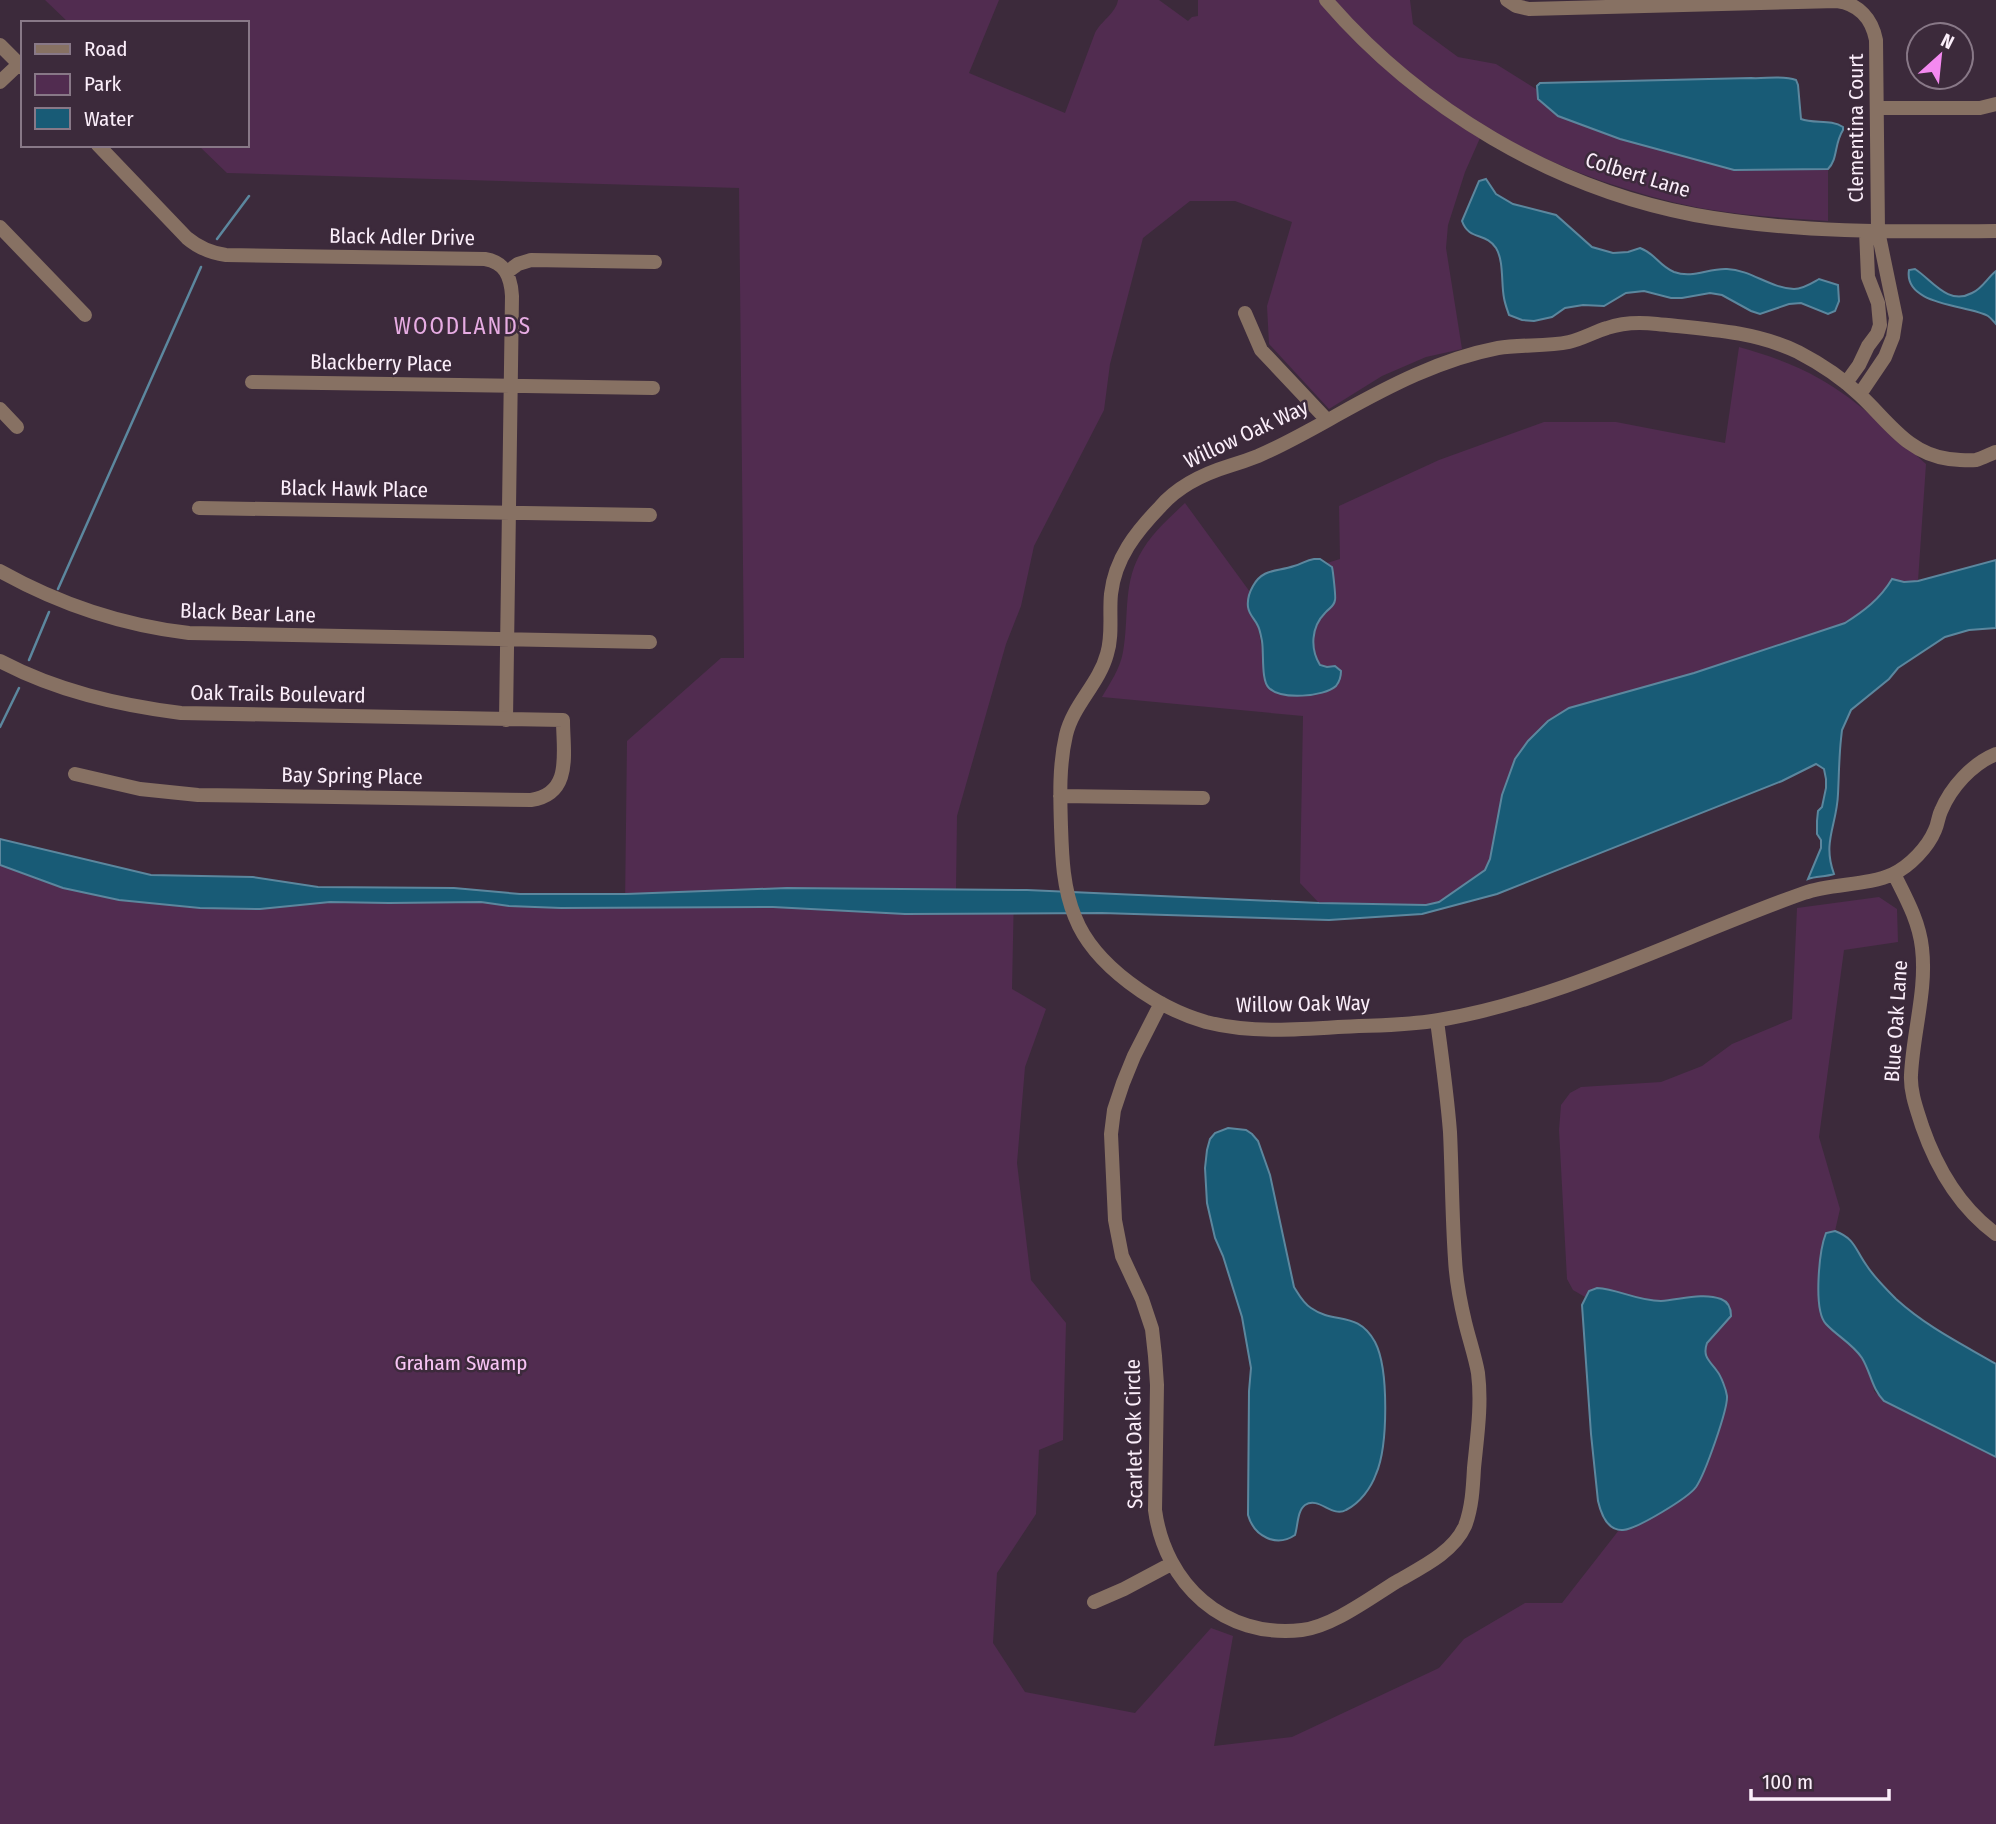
<svg xmlns="http://www.w3.org/2000/svg" width="1996" height="1824" font-family="'Fira Sans Condensed',sans-serif">
<style>
.green{fill:#512c50}
.water{fill:#185b76;stroke:#5c879e;stroke-width:2}
.lines{fill:none;stroke-linecap:round;stroke-linejoin:round}
.stream{stroke:#5c879e;stroke-width:2.5}
.minor{stroke:#877163;stroke-width:14}
.labels{text-anchor:middle;stroke-width:5;stroke-linejoin:round;paint-order:stroke}
.street-label{font-size:21px;fill:#fbeefa;stroke:#3c2a3b}
.park-label{font-size:21px;fill:#f8c4f5;stroke:#3c2a3b}
.neighbourhood-label{font-size:23px;letter-spacing:2px;fill:#e7ace3;stroke:#3c2a3b}
</style>
<rect width="100%" height="100%" fill="#3c2a3b"/>
<path class="green" d="M45 0H999L969 73 1065 113 1095 33C1101 21 1116 13 1118 0H1159L1188 21 1192 17 1198 16V0H1319C1364 51 1420 103 1480 138L1465 172 1448 225 1446 248 1462 349 1426 357 1382 376 1329 409 1269 344 1267 306 1292 222 1235 201H1190L1143 238 1110 364 1104 410 1034 546 1021 606 1006 644 957 816 956 890 1014 891 1012 989 1046 1009 1025 1067 1017 1163 1031 1280 1066 1323 1063 1440 1039 1450 1036 1514 997 1573 993 1643 1025 1692 1135 1713 1211 1628 1233 1636 1214 1746 1292 1737 1439 1668 1464 1639 1525 1603H1562L1619 1530 1635 1528 1642 1523 1684 1498 1695 1488 1709 1461 1717 1436 1718 1372C1709 1363 1702 1356 1707 1343L1731 1316 1728 1304 1720 1299 1707 1297 1659 1301 1589 1291 1585 1297 1573 1290 1567 1279 1559 1130 1561 1105 1570 1093 1581 1087 1661 1082 1702 1066 1732 1044 1792 1019 1797 908 1879 897 1897 909 1898 942 1844 950 1819 1137 1840 1209 1835 1231 1826 1233 1824 1322 1860 1355 1873 1380 1874 1391 1884 1401 1996 1457V1824H0V865L63 888 119 900 200 908 260 909 330 902 389 903 481 902 509 906 561 908 625 907 627 741 721 658H744L739 188 227 173 198 145H247V23H69Z
M1333 0H1410L1413 24 1458 57 1496 64 1536 89 1538 99 1734 170 1828 169V221C1787 218 1746 216 1706 209 1629 195 1541 162 1473 122 1461 115 1450 105 1439 96 1401 67 1365 36 1333 0Z
M1739 347C1767 355 1794 364 1820 379 1859 401 1892 434 1926 464L1918 581 1904 582 1892 580C1880 599 1864 611 1845 623L1694 673 1570 708 1515 759 1502 795 1490 859 1485 870 1439 902 1426 905 1319 903 1300 883 1303 716 1102 697C1110 683 1120 669 1123 652 1129 620 1123 586 1139 556 1150 535 1168 519 1185 503L1250 592 1248 599 1250 613 1258 626 1264 663 1263 673 1270 689 1288 695 1338 668 1320 665C1311 650 1311 632 1322 617 1325 612 1331 609 1333 605 1335 601 1334 576 1333 572 1332 566 1331 567 1327 563L1340 559 1339 506 1439 460 1544 422H1616L1725 443Z"/>
<path class="water" d="M1751 78C1765 79 1783 75 1796 80L1798 85 1801 119C1814 124 1831 119 1843 127V130C1834 144 1838 159 1828 169L1734 170 1620 139 1558 116 1538 99 1537 86 1540 83Z
M1486 179 1496 194 1513 204 1556 215 1592 247 1613 253 1628 252 1640 248C1656 254 1658 265 1674 272 1693 279 1708 268 1727 269 1751 270 1770 288 1794 289 1803 289 1812 283 1819 279L1838 285 1839 301 1835 311 1828 314 1801 303 1789 304 1760 314 1751 311 1722 295 1710 293 1682 298H1671L1644 291 1626 293 1604 306 1583 305 1565 308 1552 317 1534 321 1522 320 1509 315C1507 309 1505 304 1504 298 1501 283 1504 261 1496 248 1486 232 1469 241 1462 221L1479 181Z
M1915 269C1932 280 1948 306 1972 293 1982 289 1988 277 1996 271V324C1993 321 1991 318 1988 316 1970 305 1903 306 1909 270Z
M1314 559H1320L1332 567C1333 571 1336 598 1335 600 1334 607 1329 608 1325 613 1311 627 1310 649 1320 665L1327 667 1335 666 1341 671C1341 677 1340 681 1336 686 1324 697 1281 700 1269 688 1261 681 1264 654 1262 641 1261 636 1260 630 1258 626 1255 619 1249 615 1248 607 1247 599 1249 593 1253 586 1263 568 1277 572 1294 566 1302 564 1306 560 1314 559Z
M1996 560V628L1969 630 1945 637 1898 668 1889 679 1851 710 1842 730 1841 739C1839 757 1839 775 1838 794 1837 825 1822 842 1834 874 1825 877 1816 876 1808 879L1821 848V840L1817 834V821L1818 811 1822 807 1826 788V779L1824 769 1816 764 1782 781 1497 894 1422 914 1329 920 1102 913 905 914 773 907 561 908 509 906 481 902 389 903 330 902 260 909 200 908 119 900 63 888 0 865V839L151 875 253 877 318 887 454 888 520 894H626L787 888 1027 890 1319 903 1426 905 1439 902 1485 870 1490 859 1502 795 1515 759 1528 741 1548 721 1569 708 1694 673 1845 623C1864 611 1880 599 1892 579L1904 582 1918 581Z
M1228 1128 1246 1130 1252 1134 1258 1141 1270 1175 1294 1287C1299 1295 1303 1303 1311 1308 1335 1325 1357 1310 1375 1342 1389 1369 1388 1446 1376 1474 1371 1488 1360 1503 1346 1510 1332 1518 1319 1496 1305 1505 1297 1511 1298 1526 1295 1535 1276 1548 1254 1536 1248 1515L1249 1391 1251 1368 1242 1317 1223 1256 1215 1238 1207 1203 1205 1168 1207 1150 1210 1139 1215 1133Z
M1835 1231C1856 1239 1855 1250 1867 1266 1874 1277 1886 1289 1896 1299 1927 1327 1960 1343 1996 1364V1457L1884 1401C1872 1389 1871 1373 1862 1358 1853 1344 1837 1336 1826 1324 1813 1310 1819 1251 1826 1233Z
M1597 1288C1618 1289 1637 1301 1661 1301 1679 1300 1703 1292 1721 1299 1729 1302 1731 1308 1731 1316L1707 1343C1702 1357 1710 1361 1717 1371 1721 1376 1726 1389 1727 1396 1728 1409 1705 1474 1696 1487 1688 1498 1637 1529 1623 1530 1607 1531 1601 1514 1598 1501L1591 1434 1582 1305 1589 1291Z"/>
<g class="lines">
<path class="stream" d="M217 239 249 196
M58 589 201 267
M29 660 49 612
M0 727 19 688"/>
<path class="minor" d="M1326 0C1420 109 1553 188 1695 215 1794 233 1895 232 1996 231
M1507 0 1516 6 1529 9 1837 1C1859 4 1872 19 1876 40L1878 231 1896 318 1893 337 1885 357 1860 394
M0 45 23 68
M0 82 19 64
M1877 108H1980L1996 104
M98 145 187 238C199 248 210 253 226 255L485 259C505 262 511 277 512 296L506 720
M0 227 85 315
M507 272 518 264 531 260 655 262
M1245 313 1261 350 1327 420
M252 382 653 388
M1846 383 1859 365 1868 346 1877 334 1880 325 1878 303 1868 277 1866 231
M0 409 17 427
M1996 452C1990 454 1983 458 1976 460 1968 461 1958 460 1949 459 1908 454 1888 421 1860 395 1842 378 1821 364 1798 352 1755 331 1705 329 1657 324 1640 322 1624 322 1607 328 1594 332 1582 339 1569 342 1546 347 1521 344 1498 348 1441 359 1389 386 1339 414 1312 429 1286 444 1258 456 1248 460 1239 463 1229 466 1203 474 1178 486 1160 507 1136 532 1115 558 1111 594 1109 614 1113 635 1107 654 1099 684 1073 705 1066 735 1059 765 1060 796 1061 827 1062 857 1063 888 1075 917 1094 966 1157 1008 1206 1022 1249 1033 1294 1030 1338 1027 1371 1025 1406 1026 1439 1020 1564 999 1685 935 1804 893 1831 883 1868 886 1893 874 1910 866 1928 847 1935 830 1938 824 1938 817 1941 811 1951 787 1972 764 1996 754
M199 508 650 515
M0 571C59 604 121 625 189 633L650 642
M0 661C57 691 118 705 181 713L563 720C563 752 573 794 531 800L198 795 140 789 75 774
M1060 796 1203 798
M1894 874C1906 898 1919 921 1922 948 1927 990 1913 1032 1911 1075 1910 1092 1917 1110 1922 1126 1937 1169 1959 1207 1996 1234
M1161 1003 1134 1056 1123 1083 1114 1110 1111 1134 1115 1220 1122 1256 1142 1299 1152 1329 1155 1356 1157 1385 1155 1510C1165 1584 1224 1639 1302 1630 1333 1626 1370 1598 1396 1582 1420 1568 1453 1553 1465 1526 1472 1508 1473 1487 1474 1468 1477 1437 1482 1405 1478 1373 1475 1356 1469 1339 1465 1322 1460 1301 1456 1280 1455 1259 1452 1216 1452 1174 1450 1132 1447 1094 1442 1058 1437 1021
M1094 1602 1124 1589 1171 1564"/>
</g>
<g class="labels">
<g class="street-label">
<text transform="translate(1856 128) rotate(-90)" y="7">Clementina Court</text>
<text transform="translate(1638 175) rotate(17)" y="7">Colbert Lane</text>
<text transform="translate(402 237) rotate(1)" y="7">Black Adler Drive</text>
<text transform="translate(381 363) rotate(1)" y="7">Blackberry Place</text>
<text transform="translate(1246 434) rotate(-25)" y="7">Willow Oak Way</text>
<text transform="translate(354 489) rotate(1)" y="7">Black Hawk Place</text>
<text transform="translate(248 613) rotate(2)" y="7">Black Bear Lane</text>
<text transform="translate(278 694) rotate(1)" y="7">Oak Trails Boulevard</text>
<text transform="translate(352 776) rotate(1)" y="7">Bay Spring Place</text>
<text transform="translate(1303 1004) rotate(-1)" y="7">Willow Oak Way</text>
<text transform="translate(1896 1021) rotate(-86)" y="7">Blue Oak Lane</text>
<text transform="translate(1134 1434) rotate(-91)" y="7">Scarlet Oak Circle</text>
</g>
<g class="park-label">
<text x="461" y="1370">Graham Swamp</text>
</g>
<g class="neighbourhood-label">
<text x="463" y="334">WOODLANDS</text>
</g>
</g>
<rect x="21" y="21" width="228" height="126" fill="#3c2a3b" stroke="#887887" stroke-width="2"/>
<rect x="35" y="44" width="35" height="10" fill="#877163" stroke="#887887" stroke-width="2"/>
<text x="84" y="56" font-size="21" fill="#fbeefa">Road</text>
<rect x="35" y="74" width="35" height="21" fill="#512c50" stroke="#887887" stroke-width="2"/>
<text x="84" y="91" font-size="21" fill="#fbeefa">Park</text>
<rect x="35" y="108" width="35" height="21" fill="#185b76" stroke="#887887" stroke-width="2"/>
<text x="84" y="126" font-size="21" fill="#fbeefa">Water</text>
<g transform="translate(1940 56) rotate(27)"><circle r="33" fill="#3c2a3b" stroke="#887887" stroke-width="2"/>
<path d="M0-5L12 26L0 18L-12 26Z" fill="#f489f0"/>
<text y="-10" font-size="19" font-weight="bold" text-anchor="middle" fill="#fbeefa">N</text>
</g>
<path d="M1751 1789v10h138v-10" fill="none" stroke="#fbeefa" stroke-width="3.5"/>
<text x="1762" y="1789" font-size="21" fill="#fbeefa" stroke="#3c2a3b" stroke-width="5" paint-order="stroke">100 m</text>
</svg>
